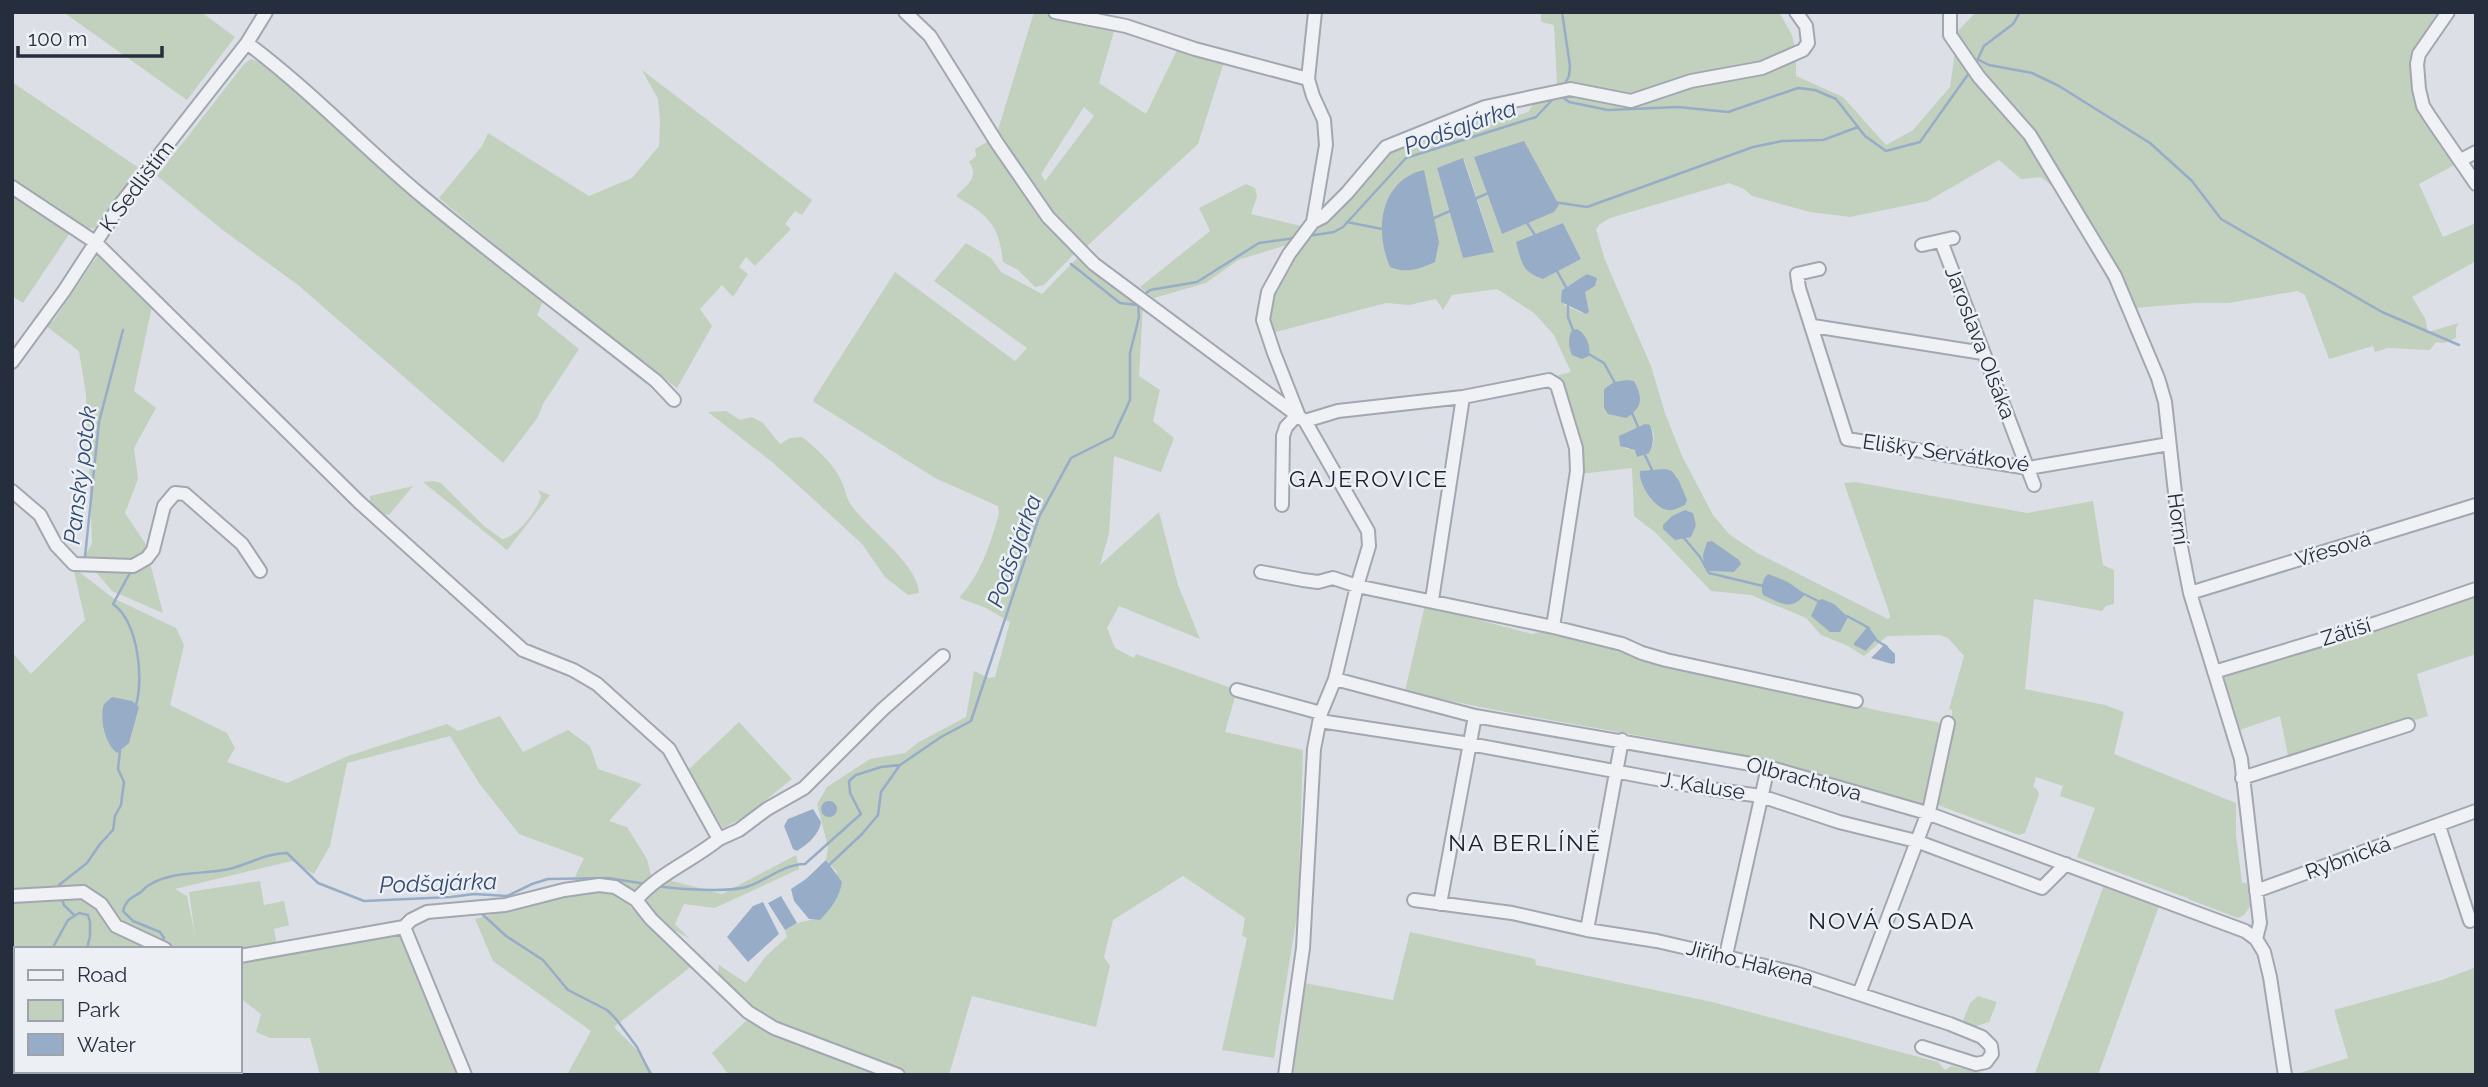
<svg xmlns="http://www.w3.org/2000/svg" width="2488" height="1087" font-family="Raleway,sans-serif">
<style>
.green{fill:#c2d0be;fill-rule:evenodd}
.water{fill:#97adc7}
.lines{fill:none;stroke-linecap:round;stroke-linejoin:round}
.stream{stroke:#97adc7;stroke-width:2.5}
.minor-casing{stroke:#a2a7b0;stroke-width:16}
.minor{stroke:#eff1f5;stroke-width:12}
.labels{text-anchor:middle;stroke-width:5;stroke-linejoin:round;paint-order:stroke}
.street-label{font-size:21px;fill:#262e3d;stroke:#eceff4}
.water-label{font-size:23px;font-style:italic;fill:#314b70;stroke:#eceff4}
.neighbourhood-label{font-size:23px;letter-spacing:2px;fill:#191f2d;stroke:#eceff4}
</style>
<rect width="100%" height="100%" fill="#dce0e6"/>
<path class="green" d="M63 12H201L235 37 187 100Z
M1034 12 1115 28 1099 83 1146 114 1178 48 1224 62 1198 144 1085 248C1054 222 1021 165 998 130ZM1084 107 1094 116 1045 181 1041 174Z
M1541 12H1779L1792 35 1795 48 1760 63 1670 81 1676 84 1796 56V76L1843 97 1886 145 1913 130 1950 87 1958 31 1976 12H2454L2421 57 2427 101 2462 161 2419 184 2443 237 2476 223V261L2412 297 2425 318 2428 332 2459 323 2456 328V338L2443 343 2436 342 2430 350 2388 348 2375 352 2373 346 2329 359 2305 295 2297 291 2229 303H2195L2134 308 2084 211 2041 177 2021 179 1999 160 1928 201 1850 217 1810 212 1752 196 1744 189 1729 183 1610 218 1600 224 1596 229 1605 260 1651 366 1665 413 1682 456 1713 515 1729 534 1757 553 1888 619 1890 617 1889 612 1844 483 1855 482 2027 513 2093 501 2103 565 2114 570V604L2106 606 2102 611 2034 599 2025 689 2105 705 2124 712 2114 754 2236 803V835L2242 883H2247L2250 906 2244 915 2238 918 2188 899V897L2187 898 2077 857 2095 808 2060 796 2063 786 2036 777 2033 787 2037 789 2039 794 2025 833 2019 835 1935 804 1952 725V710L1949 709 1964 656 1948 638 1940 635 1887 636 1864 656 1848 646 1821 635 1806 618 1751 595 1711 591 1656 533 1634 516 1632 468 1580 474 1576 434 1556 376 1571 372 1554 335 1534 313 1497 289 1452 295 1443 310 1436 299 1409 305 1386 303 1268 334 1267 298 1295 251 1287 245 1238 260 1206 283 1154 298 1140 287 1210 231 1199 208 1246 184 1255 188 1257 197 1251 214 1301 226 1313 222 1384 144 1502 107 1512 117 1528 112 1536 100 1557 85 1554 25 1541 22ZM1475 157 1554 212 1502 233ZM1464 159 1494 251 1463 257 1437 168ZM1563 223 1581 259 1543 279ZM1574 282C1586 293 1586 297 1582 313L1564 305 1562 290ZM1650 425 1654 435 1653 445 1635 450 1624 448ZM1868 626 1877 638 1866 651 1854 643Z
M251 59 264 64 543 301 537 315 579 349 543 404 538 417 503 463 298 285 224 231 157 176 244 64Z
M642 70 812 200 802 215 795 211 785 224 791 229 755 266 746 257 739 267 748 274 733 297 722 285 700 309 712 326 677 388 536 279 439 198 482 146 488 133 589 196 632 178 659 146 660 121 658 99Z
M12 82 139 168 95 228 85 229 12 181Z
M987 142 990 143 1041 220 1074 254 1044 285 1035 287 1018 270 1003 262C999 223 988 216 956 196 967 185 980 177 969 162L976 156 975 149Z
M12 191 72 230 23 303 12 296Z
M966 243 991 258 1001 272 1042 294 1077 258 1143 306 1139 376 1160 390 1153 421 1174 438 1161 472 1114 456 1109 534 1100 565 1159 512 1178 585 1200 639 1119 606 1107 628 1115 648 1134 658 1136 654 1237 690 1225 732 1303 750 1298 909 1274 1058 1222 1050 1247 938 1242 936 1245 918 1183 876 1113 920 1104 957 1110 966 1096 1027 972 996 949 1075H911L764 1019 717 978 719 965 746 983 766 956 787 937 785 930C797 923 806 919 820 920L837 872 826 860 828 847 817 804 827 787 870 759 905 753 919 742 966 717 974 671 989 678 995 677 1010 622 986 608 959 598C982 572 989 547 999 514L998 506 935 478 814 402 813 400 895 272 1015 361 1027 348 934 281Z
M100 252 152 306 134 391 156 408 134 448 138 479 125 513 145 543 163 613 112 591 84 558 92 543 86 395 79 351 46 326 54 320Z
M726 411 740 420 752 417 763 423 780 444 790 438 802 437C816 448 833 463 841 480 845 488 846 498 851 505 868 529 918 564 919 593L908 595 885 577 862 544 811 497 772 462 708 412Z
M433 481 441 483 484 526 502 539C518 536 537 511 541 496L538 490 550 495 507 550 423 482Z
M413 486 389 515 377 513 370 506V496Z
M73 567 113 598 176 628 184 645 170 705 227 733 235 748 227 762 287 783 348 756 447 724 458 731 500 716 523 752 568 730 590 746 598 769 642 784 609 821 627 827 647 859 653 883 665 879 722 894 796 855 799 869 715 908 684 904 675 924 690 939 676 931 671 934 647 904V900L605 881 575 877 584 858 519 834 479 783 450 736 347 763 330 846 314 874 292 861 175 889 187 896 195 935 189 892 260 881 264 905 284 901 289 925 274 929 277 947 240 953V949L174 947 172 949H16V1045L12 1046V652L31 674 85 620Z
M2476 593V654L2417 674 2428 716 2289 761 2280 716 2240 730 2221 672Z
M1425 605 1472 615V618L1532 634 1539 632 1581 641 1582 638 1880 711 1937 722 1942 725 1924 807C1855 784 1784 765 1713 750 1611 729 1507 715 1405 691Z
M739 722 792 779 746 816 723 828 688 770Z
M2104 885 2159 906 2098 1075H2040L2035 1073Z
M611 889 693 965 614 1027 640 1053 654 1075H567L591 1031 493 961 475 919 569 892Z
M1410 932 1535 959 1536 965 1712 1002 1938 1062 1945 1070 1951 1066 1991 1075H1291L1304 983 1393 1000Z
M395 933 406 938 458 1075H320L310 1038H270L256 1032 261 1014 240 998V959Z
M2476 967V1075H2293L2348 1058 2334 1010 2442 980Z
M1978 996 1997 1002 1989 1022 1976 1026 1963 1021 1970 1003Z
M749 1018 885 1075H729L712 1053Z"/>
<path class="water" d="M1524 141 1559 205 1554 212 1502 234 1474 157Z
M1463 158 1494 252 1463 258 1437 168Z
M1424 170 1439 242 1435 262C1419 269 1406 274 1390 267 1374 231 1380 180 1424 170Z
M1563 223 1581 259 1543 279C1521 271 1522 263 1516 242Z
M1587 274 1597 278 1595 286 1585 292 1589 312 1586 314 1561 302 1562 290Z
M1577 329C1586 334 1591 345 1589 356L1582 359 1572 355C1568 346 1568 338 1572 330Z
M1627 380 1634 381C1643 398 1643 407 1626 418L1608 414 1604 408V389L1614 382Z
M1645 424 1650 425C1654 436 1654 443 1649 453L1637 457 1635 450 1620 446 1619 436Z
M1665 469 1672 471 1679 481 1687 500 1685 505C1680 507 1674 511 1668 510 1655 509 1638 484 1640 471Z
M1685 510 1693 513 1696 525 1691 537 1675 540 1663 529V525L1672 516Z
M1712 541 1739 560 1741 564 1734 572 1709 571 1704 567 1703 555 1707 542Z
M1768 574 1788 582 1805 594C1791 612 1781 603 1763 595 1760 588 1763 578 1768 574Z
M1822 599 1834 604 1848 617 1840 632H1830L1811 616 1818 601Z
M1868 626 1877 638 1866 651 1854 645V643Z
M1885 644 1895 654V663L1892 664 1871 658Z
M112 697 132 701 139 707 129 743 117 753C105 744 99 718 104 704Z
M821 809a8 8 0 1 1 16 0a8 8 0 1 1-16 0Z
M813 809 821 822C819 835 808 844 797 851L793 849 784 826 788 819Z
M826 860 842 882C839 899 831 908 820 920L809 919 794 901 791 889 806 879Z
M781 896 797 923 785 930 768 903Z
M763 902 779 934 748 962 727 937 753 906Z"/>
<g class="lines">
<path class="stream" d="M1562 12 1570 66 1569 76 1563 87
M1979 60 1989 65 2032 73 2059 86 2150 143 2192 181 2221 219 2382 312 2459 345
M1975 65 1984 46 2013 24 2020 12
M1561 96 1569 102 1608 110 1678 107 1728 112 1798 88 1815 90 1836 99 1865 136 1886 151 1920 142 1969 73
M1475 199 1488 193
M1554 202 1587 207 1753 147 1782 141 1823 140 1858 127
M1434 218 1450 211
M1525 220 1535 235
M1347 222 1382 229
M1308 236 1334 232 1343 227 1406 158 1536 117 1556 96
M1071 264 1120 303 1138 305
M1557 271 1567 289
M1144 295 1150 290 1197 282 1259 243 1295 238
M1568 306V317L1573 330
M1587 353 1604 363 1615 383
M1632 413 1639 429
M1644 453 1653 472
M1684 538 1700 557 1709 573 1763 586
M88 560 85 557 99 422 123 330
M131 571 113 604C138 622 144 678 136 705
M1804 594 1820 602
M1847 616 1869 628
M1876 640 1887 647
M829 865 862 834 878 815 881 792 900 765
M656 886C676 889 732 893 749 886 768 879 785 864 805 864L861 814 850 793 849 781 856 775 881 767 900 765 941 737 971 721 1039 517 1071 458 1113 437 1130 400V353L1139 317 1138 303
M59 888V885L87 863 100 844 113 830 115 816 121 805 124 782 118 769 120 751
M62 899 64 905 74 915
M480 912 506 936 543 960 568 990 607 1010 616 1019 637 1047 651 1075
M162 942 164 938 160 932 133 921 123 911C126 899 132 898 141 892 143 890 147 886 149 885 173 870 203 875 229 869 249 864 267 853 287 853L318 883 364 901 451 897 474 894 507 896 532 884 548 879 608 878 646 884
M52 949 68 920 79 913 88 915 90 922V936L87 949
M12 1001 16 1000"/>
<defs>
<path id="minor" d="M905 12 930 36 997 143 1048 217 1094 264 1305 421 1368 531 1369 546 1357 586 1335 679 1321 713 1314 749 1303 948 1285 1075
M1055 12 1126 26 1195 49 1308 79
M1950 12V35L1979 77 2030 135 2115 276 2158 378 2165 402 2181 547 2190 593 2241 759 2260 923 2256 939
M2448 12 2419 54 2417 64 2419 89 2423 106 2430 117 2476 184
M247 43C310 90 363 147 423 197 499 260 579 320 656 381L674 400
M2461 160 2476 152
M12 187 95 242 359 502 523 650 573 670 597 684 669 749 719 839C692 861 659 873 636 900
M1313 222 1323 217 1347 193 1386 147 1485 107 1570 89 1631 101 1691 81 1762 68 1803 50 1808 43 1806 26 1796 12
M1941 241 2034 485
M1922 245 1953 238
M1819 269 1797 274 1799 288 1847 439 2028 468 2169 444
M1813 326 1983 353
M12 362 64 291 120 205 247 43 266 12
M1305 421 1338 411 1463 397 1549 380 1557 385 1576 448 1577 471 1553 627
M12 491 40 515 56 545 74 564 133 566 147 558 153 550 164 506 175 493 185 494 242 544 260 571
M1282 505 1283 436 1286 427 1298 414 1274 353 1263 320 1268 292 1289 254 1313 222 1326 145 1324 120 1313 96 1308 79 1315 12
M1261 572 1303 580 1318 582 1333 578 1357 586 1553 627 1622 644 1642 653 1666 660 1856 701
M2190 593 2476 505
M1432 600 1463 397
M2214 672 2377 623 2476 589
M1335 679 1475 716 1768 767 1927 813 2245 931 2256 939 2264 952 2270 977 2285 1075
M1237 690 1321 713
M1320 721 1470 744 1710 789 1761 796 1839 822 1916 841 2042 888 2066 864
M2242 778 2408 725
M2439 826 2470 921
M719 839 739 830 767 809 804 788 882 710 943 656
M2256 891 2476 811
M12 896 83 892 101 904 116 926 165 949
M1414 900 1512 913 1587 930 1657 941 1795 973 1950 1024 1982 1037 1991 1046 1992 1054 1986 1062 1976 1064 1922 1047
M1440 904 1475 716
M404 927 465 1075
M1587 930 1622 740
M1726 955 1768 767
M240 956 404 927 411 920 427 912 505 905 564 890 599 885 615 887 636 900 651 919 748 1012 774 1028 898 1075
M1859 994 1930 807 1948 723"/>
</defs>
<use href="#minor" class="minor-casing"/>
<use href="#minor" class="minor"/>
</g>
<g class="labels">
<g class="street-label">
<text transform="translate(137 186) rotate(-53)" y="7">K Sedlištím</text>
<text transform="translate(1980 343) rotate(69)" y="7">Jaroslava Olšáka</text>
<text transform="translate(1946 453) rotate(8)" y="7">Elišky Servátkové</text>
<text transform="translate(2178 519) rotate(82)" y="7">Horní</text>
<text transform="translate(2333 549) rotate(-17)" y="7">Vřesová</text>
<text transform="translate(2346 632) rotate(-17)" y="7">Zátiší</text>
<text transform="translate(1804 779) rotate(15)" y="7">Olbrachtova</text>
<text transform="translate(1703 786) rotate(9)" y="7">J. Kaluse</text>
<text transform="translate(2348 858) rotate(-20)" y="7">Rybnická</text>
<text transform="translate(1750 963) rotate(14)" y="7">Jiřího Hakena</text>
</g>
<g class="water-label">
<text transform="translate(1460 127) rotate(-20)" y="8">Podšajárka</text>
<text transform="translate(80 475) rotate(-83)" y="8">Panský potok</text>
<text transform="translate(1014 551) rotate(-70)" y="8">Podšajárka</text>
<text transform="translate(438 883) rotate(-2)" y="8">Podšajárka</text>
</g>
<g class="neighbourhood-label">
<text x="1369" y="487">GAJEROVICE</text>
<text x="1525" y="851">NA BERLÍNĚ</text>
<text x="1892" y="929">NOVÁ OSADA</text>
</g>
</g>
<rect width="2488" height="1087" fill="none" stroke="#262e3d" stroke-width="28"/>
<rect x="14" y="947" width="228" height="126" fill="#eceff4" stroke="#9da2ab" stroke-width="2"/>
<rect x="28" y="970" width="35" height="10" fill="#eff1f5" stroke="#9da2ab" stroke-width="2"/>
<text x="77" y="982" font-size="21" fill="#262e3d">Road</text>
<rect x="28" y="1000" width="35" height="21" fill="#c2d0be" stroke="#9da2ab" stroke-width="2"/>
<text x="77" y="1017" font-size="21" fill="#262e3d">Park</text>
<rect x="28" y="1034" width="35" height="21" fill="#97adc7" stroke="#9da2ab" stroke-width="2"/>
<text x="77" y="1052" font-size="21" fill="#262e3d">Water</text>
<path d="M18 46v10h144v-10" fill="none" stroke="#262e3d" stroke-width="3.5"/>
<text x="28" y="46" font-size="21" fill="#262e3d" stroke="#eceff4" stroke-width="5" paint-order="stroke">100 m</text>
</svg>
